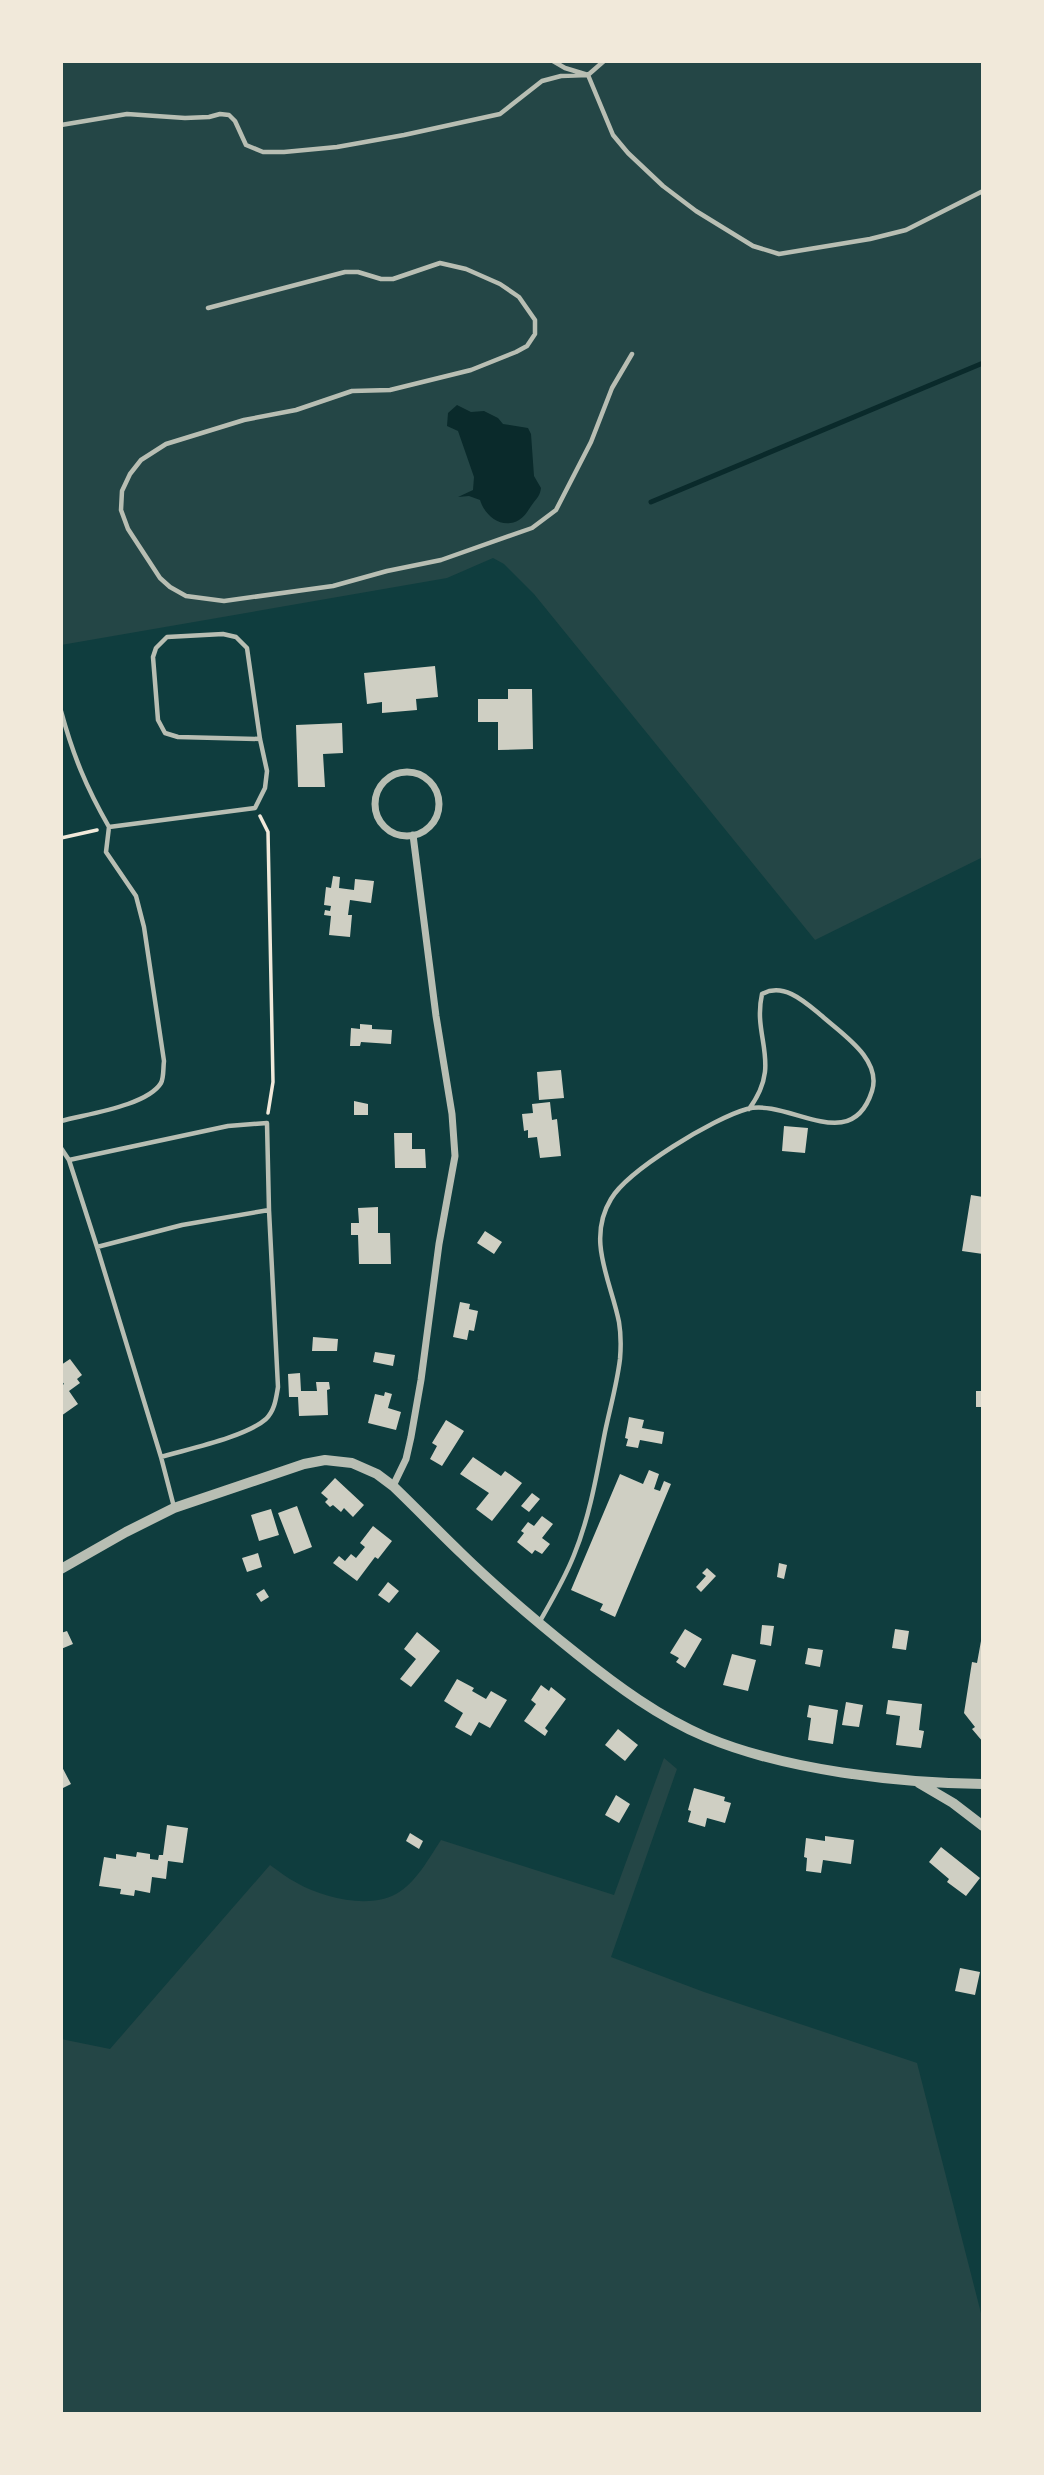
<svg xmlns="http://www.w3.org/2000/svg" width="1044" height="2475" font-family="Lato,sans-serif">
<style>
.green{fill:#244646}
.water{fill:#0a2a2b}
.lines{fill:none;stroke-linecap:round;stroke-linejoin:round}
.stream{stroke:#0a2a2b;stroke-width:5}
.building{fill:#cfcfc3}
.path{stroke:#f1e9da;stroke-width:3.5}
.service{stroke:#b8beb3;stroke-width:4.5}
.minor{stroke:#b8beb3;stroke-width:7}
.tertiary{stroke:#b8beb3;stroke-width:10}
</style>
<rect width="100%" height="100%" fill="#0f3d3e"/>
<path class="green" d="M61 61H983V857L815 940 534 594 504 564 493 558 447 578 61 645Z
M664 1758 677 1769 611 1957 704 1992 917 2063 983 2321V2414H61V2039L110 2049 270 1865C279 1871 287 1878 297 1883 323 1898 369 1909 396 1894 416 1883 429 1858 441 1840L614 1895Z"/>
<path class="water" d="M457 405 471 412 484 411 498 418 503 424 528 428 531 434 534 476 541 488C540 495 538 497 534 502 529 508 526 516 519 520 502 530 485 516 480 500L469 496 458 497 473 490 474 477 458 431 447 426 448 413Z"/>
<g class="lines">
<path class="stream" d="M651 502 983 363"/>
</g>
<path class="building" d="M435 666 438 697 416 699 417 710 382 713V702L367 704 364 673Z
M508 689H532L533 749 498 750V722H478V699H508Z
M342 723 343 753 323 754 325 787H298L296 725Z
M333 876 340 877 339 888 354 890 355 879 374 881 371 903 350 900 348 915H352L350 937 329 935 331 916 324 915 325 910 330 911 331 906 324 905 326 887 331 888Z
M360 1024 372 1025V1029L392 1030 391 1044 361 1042 360 1046H350L351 1028 360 1029Z
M561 1070 564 1098 539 1100 537 1072Z
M354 1101 368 1104V1115H354Z
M550 1102 552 1120 557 1119 561 1156 540 1158 537 1137 528 1138V1130L524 1131 522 1114 533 1113 532 1104Z
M784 1126 808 1128 805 1153 782 1151Z
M394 1133H412V1149H425L426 1168H395Z
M971 1195 983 1197V1254L962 1251Z
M378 1207V1233H390L391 1264H359L358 1235H351V1223H359L358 1208Z
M485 1231 502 1242 494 1254 477 1243Z
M460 1302 470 1304 469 1309 478 1311 474 1331 469 1330 467 1340 453 1337Z
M313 1337 338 1339 337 1351H312Z
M375 1352 395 1355 393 1366 373 1362Z
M70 1359 82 1375 77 1379 80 1383 69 1391 78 1404 61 1416V1386L64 1384 61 1380V1365Z
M300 1373 301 1391H317L316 1382H329L330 1389 327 1390 328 1415 299 1416 298 1397H289L288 1374Z
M976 1391H983V1407H976Z
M385 1392 392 1394 388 1408 401 1412 396 1430 368 1423 375 1394 384 1396Z
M629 1417 644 1420 642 1428 664 1432 662 1444 640 1440 638 1448 626 1446 628 1439 625 1438Z
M446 1420 464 1431 442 1466 430 1459 437 1446 432 1443Z
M473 1457 501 1476 505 1471 522 1483 492 1521 476 1509 489 1493 460 1474Z
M649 1470 659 1474 654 1489 660 1491 664 1481 671 1484 615 1617 600 1610 603 1604 571 1590 620 1474 643 1484Z
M335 1478 364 1505 353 1517 344 1508 341 1512 333 1505 330 1507 325 1502 328 1499 321 1493Z
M532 1493 540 1499 529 1512 521 1506Z
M297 1506 312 1547 294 1554 278 1513Z
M271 1509 279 1535 259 1541 251 1515Z
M542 1516 553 1524 542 1538 550 1544 542 1554 535 1550 532 1554 517 1542 524 1533 521 1531 528 1522 534 1526Z
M373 1526 392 1541 378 1559 375 1557 357 1581 333 1563 339 1556 345 1561 351 1554 356 1558 365 1547 360 1543Z
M258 1553 262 1567 247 1572 242 1558Z
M779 1563 787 1565 784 1579 777 1577Z
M707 1568 716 1576 701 1592 696 1587 706 1576 702 1573Z
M388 1582 399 1591 389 1603 378 1595Z
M264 1589 269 1597 261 1602 256 1594Z
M762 1625 774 1626 771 1646 760 1644Z
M685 1629 702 1639 685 1668 676 1662 679 1658 670 1653Z
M895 1629 909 1631 906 1650 892 1648Z
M67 1631 73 1644 61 1649V1633Z
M417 1632 440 1651 411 1687 400 1679 416 1659 404 1649Z
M981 1641H983V1742L972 1729 975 1727 964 1713 972 1662 977 1663Z
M808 1648 823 1650 820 1667 805 1664Z
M732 1654 756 1660 748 1691 723 1685Z
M457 1679 474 1688 472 1691 486 1699 491 1691 507 1700 490 1728 479 1722 471 1736 455 1727 463 1713 444 1701Z
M541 1685 549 1691 551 1687 566 1699 545 1728 548 1731 545 1736 524 1721 536 1704 531 1700Z
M888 1700 922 1704 919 1730 924 1731 921 1748 896 1745 900 1716 886 1714Z
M846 1702 863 1705 859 1727 842 1725Z
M809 1705 838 1710 833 1744 808 1740 811 1718 807 1717Z
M618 1729 638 1745 625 1761 605 1745Z
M61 1765 71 1784 61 1789Z
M694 1788 725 1797 724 1801 731 1803 725 1823 707 1818 705 1827 688 1822 691 1811 688 1810Z
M616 1795 630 1804 619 1823 605 1815Z
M167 1825 188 1828 183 1863 168 1861 166 1879 152 1877 150 1893 135 1890 134 1896 120 1894 121 1889 99 1886 104 1857 116 1859V1854L136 1857 137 1852 150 1854V1859L158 1860 159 1855H163Z
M410 1833 423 1841 419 1849 406 1841Z
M825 1836 854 1840 851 1864 823 1860 821 1873 806 1871 807 1858 804 1857 806 1838 825 1841Z
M941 1847 980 1878 966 1896 947 1882 949 1879 929 1862Z
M960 1968 980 1972 975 1995 955 1991Z"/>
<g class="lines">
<path class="path" d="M260 816 268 832 273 1082 268 1113
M61 838 97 830"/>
<path class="service" d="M553 61 565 68 588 75 604 61
M61 125 127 114 185 118 209 117 220 114 229 115 235 121 246 145 263 152H284L337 147 404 135 500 114 542 81 561 76 588 75 613 135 628 153 663 186 696 211 753 246 779 254 870 239 906 230 983 191
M208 308 345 272H358L381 279H393L440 263 466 269 500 284 519 297 535 320V334L527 346 516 352 471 370 390 390 352 391 296 410 244 420 166 444 141 460 130 474 122 491 121 510 128 529 160 578 170 587 186 596 224 601 333 586 387 571 441 560 532 528 556 510 591 442 612 388 632 354
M61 711C73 755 86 787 109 827
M61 1121C86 1114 147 1106 161 1083 164 1077 163 1068 164 1061L144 927 136 896 106 852 109 827 255 808 265 788 267 771 260 739 247 648 236 637 223 634 167 637 156 648 153 657 158 720 165 733 178 737 260 739
M61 1148 69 1160 97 1247 182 1225 269 1210 267 1123 228 1126 69 1160
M97 1247 161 1457C188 1449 246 1437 266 1419 275 1410 276 1398 278 1387L269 1210
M161 1457 174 1507
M540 1621C552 1600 565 1578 574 1555 590 1516 597 1473 605 1432 610 1408 617 1384 620 1359 621 1347 621 1334 619 1322 611 1281 586 1240 611 1199 628 1170 714 1118 747 1109 789 1098 851 1157 872 1091 882 1059 842 1034 822 1016 805 1002 784 982 762 994 752 1039 783 1063 749 1109"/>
<path class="minor" d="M375 804a32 32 0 1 1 64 0a32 32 0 1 1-64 0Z
M393 1486 406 1459 411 1437 421 1380 439 1244 455 1156 452 1114 436 1016 413 835"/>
<path class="tertiary" d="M61 1569 126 1532 174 1508 304 1464 325 1460 352 1463 377 1474 393 1486C416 1508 438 1531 461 1553 498 1589 537 1622 577 1654 617 1686 659 1717 706 1737 785 1770 897 1783 983 1784
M919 1783 953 1803 983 1826"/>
</g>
<rect width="1044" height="2475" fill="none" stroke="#f1e9da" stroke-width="126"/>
</svg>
